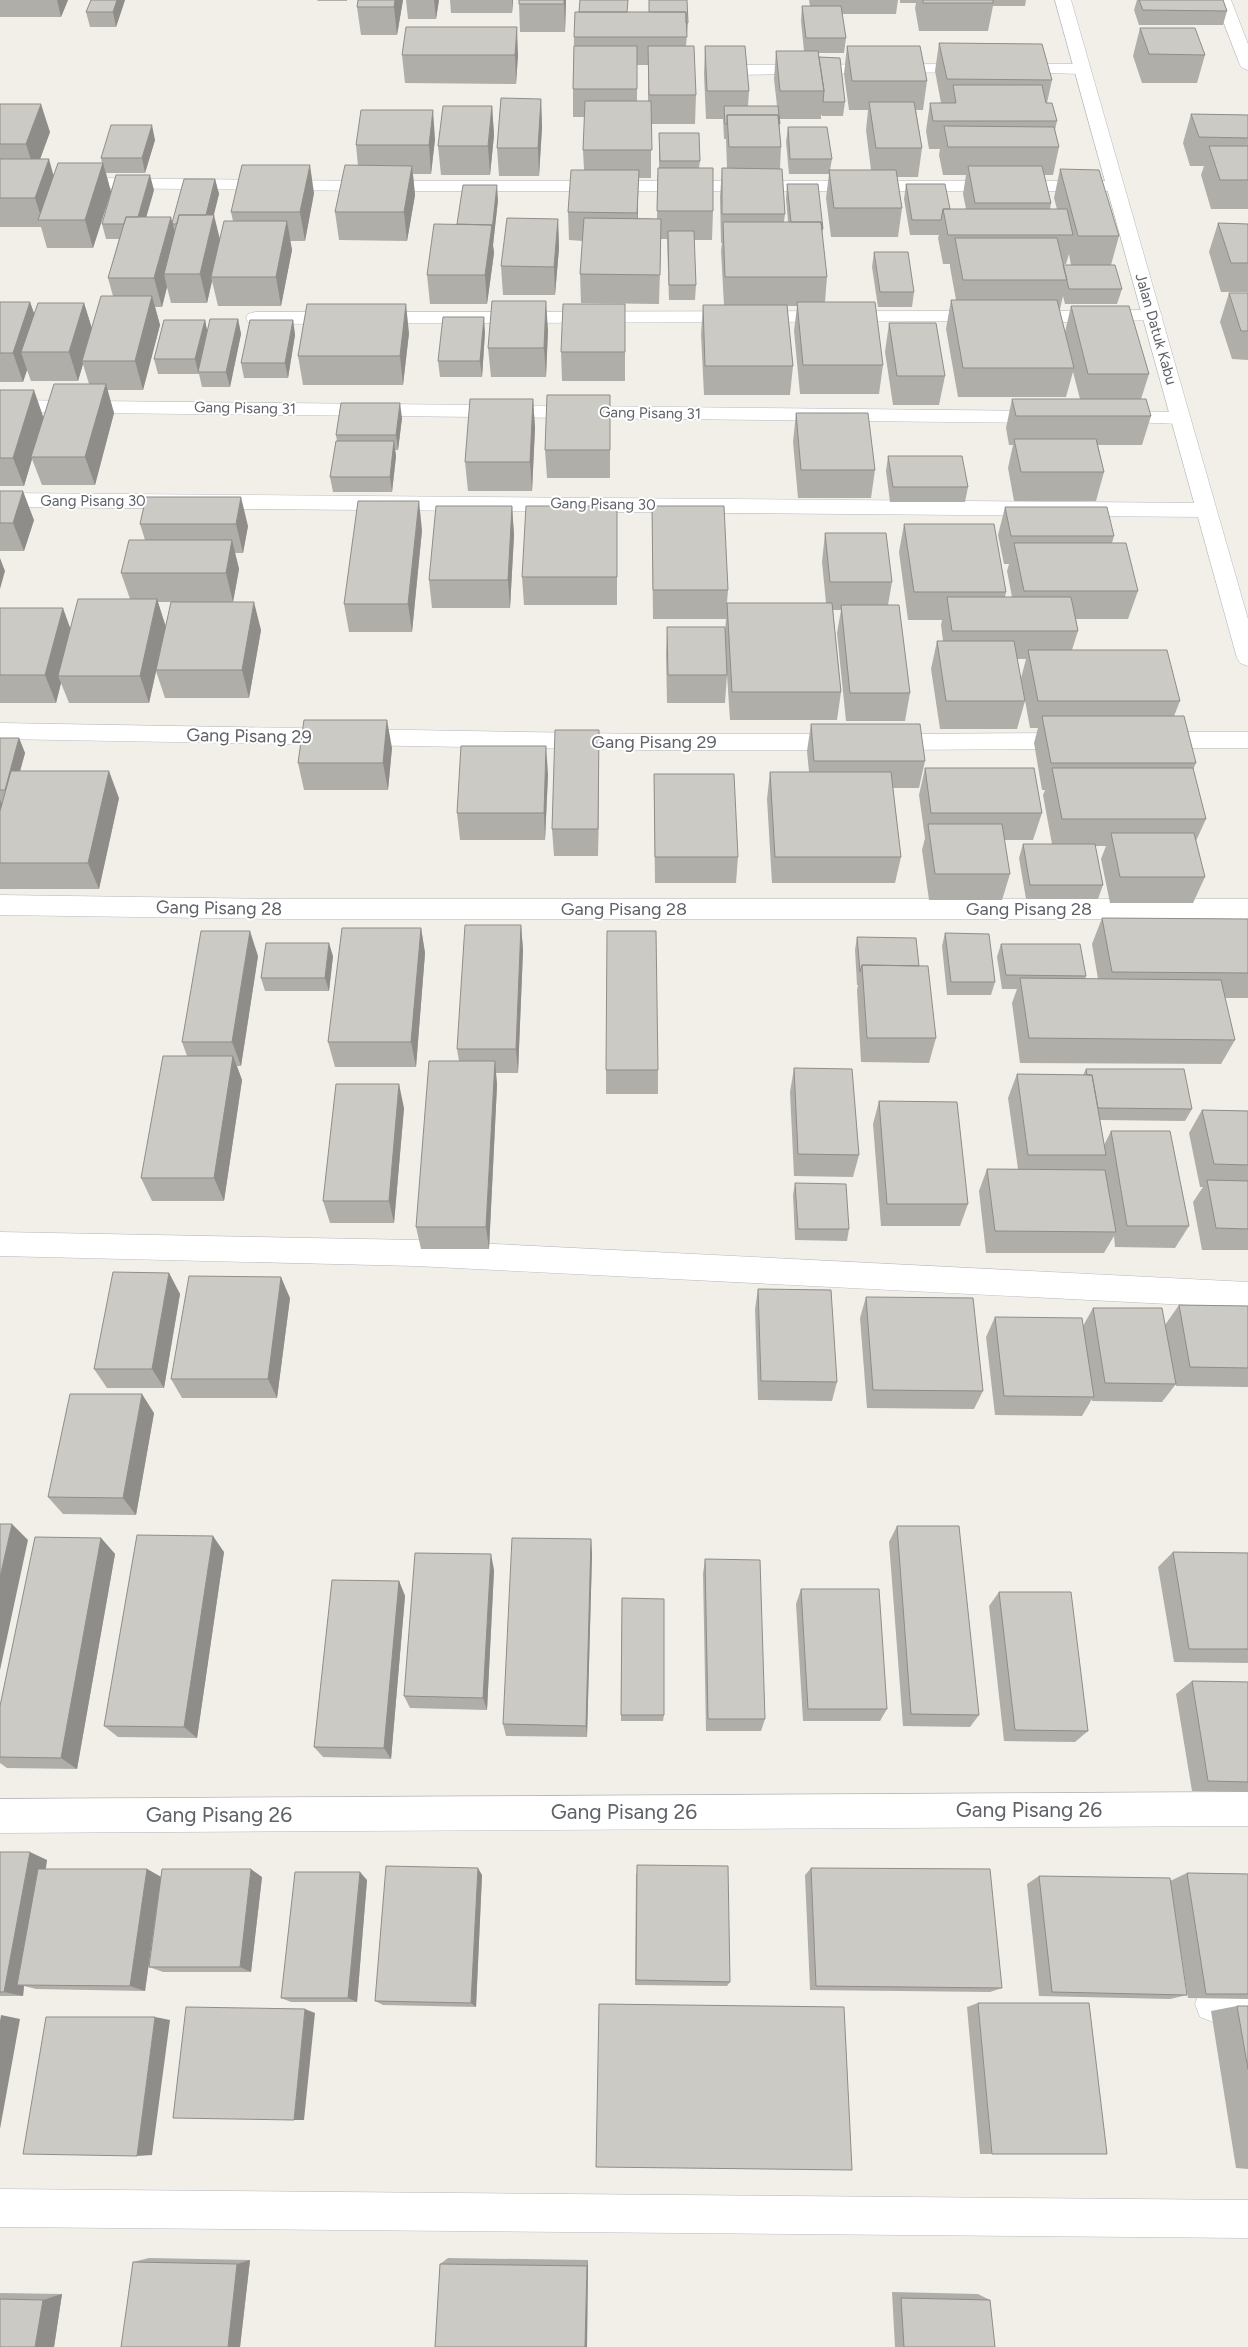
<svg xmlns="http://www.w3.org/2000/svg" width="1248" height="2347" font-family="Figtree,sans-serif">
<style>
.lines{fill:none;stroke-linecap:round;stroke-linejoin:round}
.street-casing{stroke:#b5b8bc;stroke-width:1}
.secondary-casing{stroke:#b6babf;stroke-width:1}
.street{fill:#fff;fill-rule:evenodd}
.secondary{fill:#fff;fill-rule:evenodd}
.wall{fill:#afaea9;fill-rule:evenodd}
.shaded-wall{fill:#8f8d8a}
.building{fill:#cccac5;stroke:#8f8d8a}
.labels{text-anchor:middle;stroke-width:4;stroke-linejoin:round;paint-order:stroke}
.far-street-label{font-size:15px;fill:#5f6368;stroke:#fff}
.street-label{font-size:18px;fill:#5f6368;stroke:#fff}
.near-street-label{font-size:21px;fill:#5f6368;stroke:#fff}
</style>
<rect width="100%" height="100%" fill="#f1efe8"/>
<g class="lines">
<defs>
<path id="street" d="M1215 0H1231L1248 44V70L1242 68 1240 65Z
M973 64 979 66 981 69 979 72 730 75 724 73 722 70 724 67 730 65Z
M1013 64H1082L1088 66 1090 69 1088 72 1082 74 1007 72 1005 69 1007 66Z
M0 177 372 181H1114L1120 182 1123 186 1120 190 1114 191H372L0 187Z
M1153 310 1160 312 1162 316 1160 320 1024 323 1017 321 1015 317 1017 313 1024 311Z
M984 311 991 313 993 317 991 321 255 324 248 322 246 318 248 314 255 312Z
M0 400 1046 411 1053 413 1056 417 1053 421 1046 423 0 412Z
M1114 411 1180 412 1187 414 1190 418 1187 422 1180 424 1107 421 1104 417 1107 413Z
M0 493 1205 503 1212 505 1215 510 1212 515 1205 517 0 507Z
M0 723 643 734H846L854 736 858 742 854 748 846 750H643L0 739Z
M1154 732H1248V748H1154L1146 746 1142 740 1146 734Z
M1071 733 1079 735 1083 741 1079 747 1071 749 886 750 878 748 874 742 878 736 886 734Z
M0 895 277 899H1248V919H277L0 915Z
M0 1232 416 1240 1248 1282V1308L416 1266 0 1256Z
M1248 1792V1826L0 1833V1799Z
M1213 1986 1248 1987V2023L1213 2022 1200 2017 1195 2004 1200 1991Z
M0 2189 1248 2200V2238L0 2227Z"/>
<path id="secondary" d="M1055 0H1071L1248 619V666L1240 663 1237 658Z"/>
</defs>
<use href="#street" class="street-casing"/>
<use href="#secondary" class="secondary-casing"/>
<use href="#street" class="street"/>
<use href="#secondary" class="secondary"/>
</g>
<path class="wall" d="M0 0H68L61 17H0Z
M91 0H125L116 27H90L86 12Z
M317 0H347V1H318Z
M403 0 397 35H361L357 7Z
M406 0H439L436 19H408Z
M450 0H513L512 13H451Z
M566 0 565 32H520L519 4Z
M809 0H898L896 14H842L846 38 844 53H819V57L845 102 843 116H822L821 114V119H779L781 147 780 169 785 214 784 222H788L786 199 787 184 823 229 822 233 827 277 825 302 883 365 879 394H800L794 331 797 306H787L793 366 790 395H704L701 334 703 305H724L721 251 722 243H721L720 197 722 168H727L726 139H724L723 119H706L704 74 705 46 749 91 748 106H777L774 79 776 51H804L801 21 802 6H810Z
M900 0H1026L1025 6H993L988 31H919L915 8 916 3H900Z
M1137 0H1223L1227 11 1223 25H1139L1134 10Z
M579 12H628L688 23 686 46 696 95 695 124H651V178H638V218L657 219 658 168H659V133L700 161 699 168 713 211 712 240H694L696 285 695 300H669L667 239H661L659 304 581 303 580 274 583 241 569 240 568 212 584 170 583 150 585 117H573V89L574 37ZM637 65H648V101H637Z
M1140 28 1205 55 1197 83H1142L1133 56Z
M939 43 1052 80 1047 103 1057 121 1055 130 1059 147 1053 175H1044L1051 203 1050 209H1057L1054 198 1060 169 1119 236 1111 265 1122 289 1117 304H1065L1063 296 1060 309H1059L1065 332 1071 306 1149 374 1141 399 1151 416 1142 445H1098L1104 472 1096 501H1014L1008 468 1013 445H1009L1006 428 1012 399H1080L1073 372 1066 397H958L946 329 951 300H956L950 267V264H943L938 238 939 235H910L904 199 906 184 950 209H966L963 194 966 175H943L939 155 940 149H929L926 131 930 103H941L935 71ZM1069 254 1071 265H1063V264H1066Z
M847 46 927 81 923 110H916L922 148 918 177H897L902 208 898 237H831L826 198 829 174H789L786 142 788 127 832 159 830 170H871L866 130 868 110H849L844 74Z
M402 55H518L516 84 405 83Z
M541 99 542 127 539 176H499L497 148Z
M0 104 50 132 40 159 54 175 102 163 101 158 155 140 145 173H106L111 192 93 248H47L41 227H0Z
M492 106 494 135 490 175H441L438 146Z
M1191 114 1248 115V209H1211L1201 175 1204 166H1190L1183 143Z
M435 139 431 174H413L415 195 407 241 339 240 335 212 358 166 356 145Z
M215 179 219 194 213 215 220 240 233 221 231 212 314 193 305 241H290L292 250 281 306H218L212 281 207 303H171L167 287 162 307H155L160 325 143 390H107L114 413 95 485H42L32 459 24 486H0V390L43 417 89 384 83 364 78 381H31L27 370 23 382H0V302H30L34 313 84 303 92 329 113 296 108 278 119 239H106L102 224 154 190 146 217 172 223Z
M498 200 493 245 494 253 487 304H430L427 275 457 224Z
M558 219 559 248 555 295H503L501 266Z
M1218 223 1248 224V292H1221L1209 252Z
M874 252 914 292 912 307H878L872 267Z
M1229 293H1248V360L1232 359 1220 322Z
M625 304V381H562L561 352Z
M238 319 241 334 230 387H202L199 374H158L154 359 205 320 207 331Z
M293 320 295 335 288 378H244L241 363Z
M889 323 945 376 939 405H893L885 352Z
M548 330 546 377H491L488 348Z
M485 332 482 377H440L438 361Z
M409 333 403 385H303L298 356Z
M610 395V478H547L545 450Z
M533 399 535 428 532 491H468L465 462Z
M796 413 875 470 871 498H798L793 442Z
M402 418 398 450H395L396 456 392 492H333L330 477 337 441 336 435Z
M888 456 968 487 965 502H890L886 471Z
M0 491 34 520 24 551H0Z
M146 497 248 526 243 553H235L239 569 233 602H158L165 627 261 630 249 698H165L156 671 149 703H69L61 683 56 703H0V608L70 629 130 599 121 573 145 540 140 524Z
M512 506 514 535 510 608H432L429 580Z
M617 506V605H524L522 577Z
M652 506 728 590 727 603H826L822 562 825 533 892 582 888 605 910 693 905 721H846L837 633 841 610H833L841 692 837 720H730L727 675 725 703H667L666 655 667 627 725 631 726 619H653L652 534Z
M1005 507 1114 536 1112 543 1138 591 1128 619H1076L1078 631 1072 650 1180 701 1174 716 1196 763 1193 770 1206 819 1196 841 1205 877 1193 903H1110L1101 859 1106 846H1095L1103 885 1098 899H1026L1019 858 1023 844H1052L1043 795 1045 790H1042L1034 743 1038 728H1030L1021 678 1026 659H1017L1025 701 1017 729H940L931 669 937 641H943L941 625 942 620H908L899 552 904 524 1006 592 1005 597H1012L1007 571 1009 564H1004L998 535Z
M422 530 412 632H349L344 604Z
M811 724 925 761 919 788H893L901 857 895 883H772L767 799 770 772H809L807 751Z
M0 738H19L25 753 20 771 119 798 99 889H0Z
M392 748 388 790H304L298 763Z
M599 758 598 856H554L552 829Z
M925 768 1042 813 1033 840H1004L1010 874 1002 900H929L922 850 925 838 919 795Z
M548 774 545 840H460L457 813Z
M654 774 738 857 736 883H655L654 801Z
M1102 918 1248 919V998H1225L1235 1040 1221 1064 1020 1063 1012 1003 1017 989H1002L997 957 1001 944 1086 976 1085 979H1098L1092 944Z
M521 925 523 950 518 1073H496L497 1085 489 1249H421L416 1227 459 1061 457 1049Z
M421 928 425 953 416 1067H335L328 1042Z
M945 933 995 982 991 995H947L942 946Z
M857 937 919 966 936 1038 929 1063 861 1062 857 990 858 985H857L855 950Z
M258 956 241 1066H237L242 1080 224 1201H152L141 1178 187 1056 182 1042Z
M333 956 329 991H265L261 978Z
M794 1068 859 1155 853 1177 794 1176 790 1092Z
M1086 1069 1192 1109 1185 1121 1100 1120 1104 1145 1111 1131 1189 1226 1175 1248 1115 1247 1114 1236 1104 1253H986L979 1191 987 1169H1018L1008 1098 1017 1074 1083 1075Z
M606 1070H658V1094H606Z
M879 1101 968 1204 960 1226H881L873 1124Z
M404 1108 394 1223H330L323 1201Z
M1202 1110 1248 1111V1250H1202L1193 1202 1203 1187H1200L1189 1133Z
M795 1183 849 1229 847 1241 795 1240 793 1195Z
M169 1273 180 1294 164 1388H107L94 1369Z
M758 1289 837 1382 832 1401 758 1400 755 1309Z
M866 1297 983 1391 974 1409 867 1408 860 1318Z
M290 1298 277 1398H182L171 1379Z
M1179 1305 1248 1306V1387L1176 1386V1384L1162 1402 1092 1401V1399L1082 1416 995 1415 986 1337 995 1317 1083 1326 1093 1308 1165 1325Z
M154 1413 136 1515 63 1514 48 1497Z
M897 1526 979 1715 970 1727 903 1726 889 1542Z
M101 1538 115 1554 77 1769 7 1768 0 1763V1706Z
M591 1539 592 1555 587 1737 506 1736 503 1724Z
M224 1552 197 1738 118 1737 104 1726Z
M1173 1552 1248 1553V1663L1174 1662 1158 1567Z
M705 1559 765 1719 761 1731H706L703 1574Z
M494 1570 487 1710 410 1708 404 1696Z
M399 1581 405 1596 391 1759 323 1757 314 1747Z
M801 1589 887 1709 880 1721H803L796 1604Z
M999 1592 1088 1731 1075 1742 1004 1741 989 1606Z
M622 1598 664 1715 663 1721H621Z
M1192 1681 1248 1682V1792L1192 1791 1176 1694Z
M0 1852 47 1860 46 1869H147L161 1877 145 1991 36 1989 24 1986 23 1996H0Z
M811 1868 1002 1988 990 1992 810 1990 805 1875Z
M636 1873 730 1982 727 1986 635 1985Z
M1187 1873 1248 1874V1999L1188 1998 1170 1881Z
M482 1875 476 2007 383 2005 375 2001Z
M1039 1876 1187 1995 1170 1999 1039 1996 1027 1884Z
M262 1877 251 1972H163L149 1967Z
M367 1880 357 2002H291L281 1998Z
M978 2003 992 2154H980L967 2007Z
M1237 2006H1248V2169L1236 2168 1211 2011Z
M149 2258 250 2260 240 2347 133 2262Z
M448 2258 588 2260 587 2347H435L440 2264Z
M892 2292 978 2294 990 2300 995 2347H895Z
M0 2293 62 2294 54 2347H0Z"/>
<path class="shaded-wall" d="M57 0H68L61 17Z
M117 0H125L116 27 113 12Z
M395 0H403L397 35 394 7Z
M434 0H439L436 19Z
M512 0H513L512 13Z
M564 0H566L565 32Z
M517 27 518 55 516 84 515 55Z
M541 99 542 127 539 176 538 148Z
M41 104 50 132 35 173 26 144Z
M492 106 494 135 490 175 488 146Z
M433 110 435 139 431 174 429 145Z
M152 125 155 140 145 173 142 158Z
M49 159 57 188 42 220 35 198Z
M103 163 111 192 93 248 85 220Z
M310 165 314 193 305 241 300 212Z
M412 166 415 195 407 241 404 212Z
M639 170 638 199 637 241V213Z
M150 175 154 190 140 239 136 224Z
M215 179 219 194 208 239 204 224Z
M497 185 498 200 493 245 494 253 487 304 485 275Z
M214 215 221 244 211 277 212 281 207 303 200 274Z
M171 217 178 245 164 274 167 287 162 307 154 278Z
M558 219 559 248 555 295 554 267Z
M287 221 292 250 281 306 276 277Z
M152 296 160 325 143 390 135 361Z
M546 301 548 330 546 377 544 348Z
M30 302 40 331 21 352 27 370 23 382 13 353Z
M84 303 93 332 82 361 83 364 78 381 69 352Z
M406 304 409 333 403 385 400 356Z
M484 317 485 332 482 377 480 361Z
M238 319 241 334 230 387 226 372Z
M205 320 208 335 198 372 195 359Z
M293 320 295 335 288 378 285 363Z
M106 384 114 413 95 485 85 457Z
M34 390 44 419 31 457 32 459 24 486 13 458Z
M533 399 535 428 532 491 530 462Z
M400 403 402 418 398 450 396 435Z
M394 441 396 456 392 492 390 477Z
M23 491 34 520 24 551 13 523Z
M241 497 248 526 243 553 236 524Z
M419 501 422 530 412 632 408 604Z
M512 506 514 535 510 608 508 580Z
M232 540 239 569 233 602 226 573Z
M0 558 5 571 0 589Z
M157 599 166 627 149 703 140 676Z
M254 602 261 630 249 698 242 670Z
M63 608 73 636 58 676 61 683 56 703 45 675Z
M387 720 392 748 388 790 383 763Z
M599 730V758L598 856V829Z
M19 738 25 753 11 804 5 790Z
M546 746 548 774 545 840 544 813Z
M109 771 119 798 99 889 88 863Z
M0 800 8 818 0 849Z
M521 925 523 950 518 1073 516 1049Z
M421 928 425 953 416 1067 411 1042Z
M250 931 258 956 241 1066 232 1042Z
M329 943 333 956 329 991 325 978Z
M233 1056 242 1080 224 1201 214 1178Z
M495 1061 497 1085 489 1249 486 1227Z
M399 1084 404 1108 394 1223 389 1201Z
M169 1273 180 1294 164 1388 152 1369Z
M281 1277 290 1298 277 1398 268 1379Z
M142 1394 154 1413 136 1515 123 1498Z
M12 1524 28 1540 0 1670V1577Z
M213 1536 224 1552 197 1738 184 1727Z
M101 1538 115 1554 77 1769 61 1758Z
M591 1539 592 1555 587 1737 586 1726Z
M491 1554 494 1570 487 1710 483 1698Z
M399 1581 405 1596 391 1759 384 1748Z
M30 1852 47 1860 25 1985H17L24 1986 23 1996 4 1992Z
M478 1868 482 1875 476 2007 471 2003Z
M147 1869 161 1877 145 1991 130 1986Z
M251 1869 262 1877 251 1972 240 1967Z
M360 1872 367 1880 357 2002 348 1998Z
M305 2009 315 2013 304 2120H294Z
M1 2015 20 2019 0 2129V2021Z
M155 2017 170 2020 152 2155 137 2156Z
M250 2260 240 2347H228L237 2264Z
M588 2260 587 2347H585L587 2266Z
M62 2294 54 2347H35L43 2300Z"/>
<path class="building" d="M91 0H117L113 12H86Z
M358 0H395L394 7H357Z
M519 0H564V4H519Z
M580 0H628L627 12H579Z
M649 0H687L688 23H686V12H649Z
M923 0H993V3H923Z
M1139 0H1223L1227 11 1143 10Z
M802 6H841L846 38H806Z
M575 12H686L687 37H574Z
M406 27H517L515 55H402Z
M1140 28H1195L1205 55 1149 54Z
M939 43 1042 44 1052 80 947 79Z
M574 46H637V89H573Z
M648 46H694L696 95H649Z
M705 46H745L749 91H707Z
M847 46H920L927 81H852Z
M776 51H818L824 91H780Z
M819 57 840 58 845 102H823L824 91Z
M953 85H1042L1046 103H1052L1057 121H933L930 103H956Z
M501 98 541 99 538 148H497Z
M585 101H651L652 150H583Z
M869 102H914L922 148H876Z
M0 104H41L26 144H0Z
M443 106H492L488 146H438Z
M724 106H778L780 124H779L778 115H727V124H725Z
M361 110H433L429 145H356Z
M1191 114 1248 115V138L1199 137Z
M727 115H778L781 147H729Z
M111 125H152L142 158H101Z
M944 126 1054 127 1059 147H948Z
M788 127H827L832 159H790Z
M659 133H699L700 161H660Z
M1209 146H1248V180H1220Z
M0 159H49L35 198H0Z
M58 163H103L85 220H38Z
M242 165H310L300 212H231Z
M345 165 412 166 404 212H335Z
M968 166H1042L1051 203H975Z
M658 168H713V211H657Z
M722 168 782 169 785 214H722Z
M1060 169 1099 170 1119 236H1078Z
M571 170H639L637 213 568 212Z
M829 170H896L902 208H834Z
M116 175H150L138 217H126L124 224H102Z
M184 179H215L206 215H179L177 224H173L172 223Z
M787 184H818L823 229H822L821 222H791Z
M906 184H945L950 209H943L941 220H912Z
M463 185H497L492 230V225L457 224Z
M943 209H1067L1073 235H948Z
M179 215H214L200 274H164Z
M126 217H171L154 278H108Z
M507 218 558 219 554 267 501 266Z
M584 218 661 219 660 275 580 274Z
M224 221H287L276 277H211Z
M723 222H821L827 277H725Z
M1218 223 1248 224V263H1231Z
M434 224 492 225 485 275H427Z
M668 231H694L696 285H669Z
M955 238H1057L1067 280H963Z
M874 252H908L914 292H880Z
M1063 265H1115L1122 289H1069Z
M1229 293H1248V331H1241Z
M101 296H152L135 361H82Z
M951 300H1057L1074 368H963Z
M492 301H546L544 348H488Z
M0 302H30L13 353H0Z
M797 302H875L883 365H803Z
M38 303H84L69 352H21Z
M307 304H406L400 356H298Z
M563 304H625V352H561Z
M703 305H787L793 366H705Z
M1071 306H1129L1149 374H1088Z
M443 317H484L480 361H438Z
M210 319H238L226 372H198Z
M164 320H205L195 359H154Z
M250 320H293L285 363H241Z
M889 323H936L945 376H897Z
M54 384H106L85 457H31Z
M0 390H34L13 458H0Z
M547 395H610V450H545Z
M470 399H533L530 462H465Z
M1012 399H1146L1151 416H1016Z
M341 403H400L396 435H336Z
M796 413H868L875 470H801Z
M1014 439H1096L1104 472H1021Z
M336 441H394L390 477H330Z
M888 456H962L968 487H893Z
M0 491H23L13 523H0Z
M146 497H241L236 524H140Z
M358 501H419L408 604H344Z
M436 506H512L508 580H429Z
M526 506H617V577H522Z
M652 506H724L728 590H653Z
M1005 507H1107L1114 536H1011Z
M904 524H994L1006 592H914Z
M825 533H886L892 582H830Z
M129 540H232L226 573H121Z
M1014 543H1126L1138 591H1024Z
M947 597H1071L1078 631H952Z
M78 599H157L140 676H58Z
M171 602H254L242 670H156Z
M727 603H832L841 692H732Z
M841 605H899L910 693H850Z
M0 608H63L45 675H0Z
M667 627H725L727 675H668Z
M937 641H1014L1025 701H946Z
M1028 650H1167L1180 701H1038Z
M1042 716H1184L1196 763H1051Z
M304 720H387L383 763H298Z
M811 724H920L925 761H814Z
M555 730H599L598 829H552Z
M0 738H19L5 790H0Z
M461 746H546L544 813H457Z
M925 768H1034L1042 813H931Z
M1052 768H1193L1206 819H1062Z
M11 771H109L88 863H0V811Z
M770 772H891L901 857H775Z
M654 774H734L738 857H655Z
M928 824H1002L1010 874H935Z
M1111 833H1194L1205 877H1120Z
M1023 844H1095L1103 885H1030Z
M1102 918 1248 919V973L1112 972Z
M465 925H521L516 1049H457Z
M342 928H421L411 1042H328Z
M201 931H250L232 1042H182Z
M607 931H656L658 1070H606Z
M945 933 989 934 995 982H951Z
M857 937 916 938 919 966 862 965 860 972Z
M266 943H329L325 978H261Z
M1001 944H1080L1086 976 1006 975Z
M862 965 928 966 936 1038H867Z
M1020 978 1221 980 1235 1040 1029 1038Z
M163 1056H233L214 1178H141Z
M429 1061H495L486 1227H416Z
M794 1068 852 1069 859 1155 798 1154Z
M1086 1069H1184L1192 1109 1098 1108 1092 1075H1087Z
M1017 1074 1092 1075 1106 1155H1028Z
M336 1084H399L389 1201H323Z
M879 1101 957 1102 968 1204H887Z
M1202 1110 1248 1111V1165L1214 1164Z
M1111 1131H1170L1189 1226H1127Z
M987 1169 1105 1170 1116 1232 995 1231Z
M1207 1180 1248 1181V1229L1216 1228Z
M795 1183 846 1184 849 1229H798Z
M113 1272 169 1273 152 1369H94Z
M189 1276 281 1277 268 1379H171Z
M758 1289 831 1290 837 1382 761 1381Z
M866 1297 973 1298 983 1391 873 1390Z
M1179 1305 1248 1306V1368L1190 1367Z
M1093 1308H1162L1176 1384 1105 1383Z
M995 1317 1082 1318 1094 1397 1004 1396Z
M70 1394H142L123 1498 48 1497Z
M0 1524H12L0 1577Z
M897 1526H959L979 1715 911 1714Z
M137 1535 213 1536 184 1727 104 1726Z
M35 1537 101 1538 61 1758 0 1757V1706Z
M512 1538 591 1539 586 1726 503 1724Z
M1173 1552 1248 1553V1649H1189Z
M415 1553 491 1554 483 1698 404 1696Z
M705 1559 760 1560 765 1719H708Z
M332 1580 399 1581 384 1748 314 1747Z
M801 1589H879L887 1709H808Z
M999 1592H1071L1088 1731 1015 1730Z
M622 1598 664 1599V1715H621Z
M1192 1681 1248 1682V1782L1208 1781Z
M0 1852H30L4 1992H0Z
M637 1865 728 1866 730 1982 636 1980Z
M386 1866 478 1868 471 2003 375 2001Z
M811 1868 990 1869 1002 1988 816 1986Z
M38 1869H147L130 1986 17 1985Z
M162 1869H251L240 1967H149Z
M295 1872H360L348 1998H281Z
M1187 1873 1248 1874V1994H1206Z
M1039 1876 1170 1878 1187 1995 1052 1992Z
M978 2003H1089L1107 2154H992Z
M599 2004 844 2007 852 2170 596 2167Z
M1237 2006H1248V2069Z
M186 2007 305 2009 294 2120 173 2118Z
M46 2017H155L137 2156 23 2154Z
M133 2262 237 2264 228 2347H121Z
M440 2264 587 2266 585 2347H435Z
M901 2298 990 2300 995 2347H904Z
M0 2299 43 2300 35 2347H0Z"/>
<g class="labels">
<g class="far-street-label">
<text transform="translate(1156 329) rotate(74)" y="5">Jalan Datuk Kabu</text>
<text transform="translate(245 408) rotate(1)" y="5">Gang Pisang 31</text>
<text transform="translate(650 413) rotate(1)" y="5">Gang Pisang 31</text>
<text x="93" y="506">Gang Pisang 30</text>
<text transform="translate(603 504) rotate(1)" y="5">Gang Pisang 30</text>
</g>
<g class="street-label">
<text transform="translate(249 736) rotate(1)" y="6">Gang Pisang 29</text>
<text x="654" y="748">Gang Pisang 29</text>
<text transform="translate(219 908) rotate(1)" y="6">Gang Pisang 28</text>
<text x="624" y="915">Gang Pisang 28</text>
<text x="1029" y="915">Gang Pisang 28</text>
</g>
<g class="near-street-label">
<text x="1029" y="1817">Gang Pisang 26</text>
<text x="624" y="1819">Gang Pisang 26</text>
<text x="219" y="1822">Gang Pisang 26</text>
</g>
</g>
</svg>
